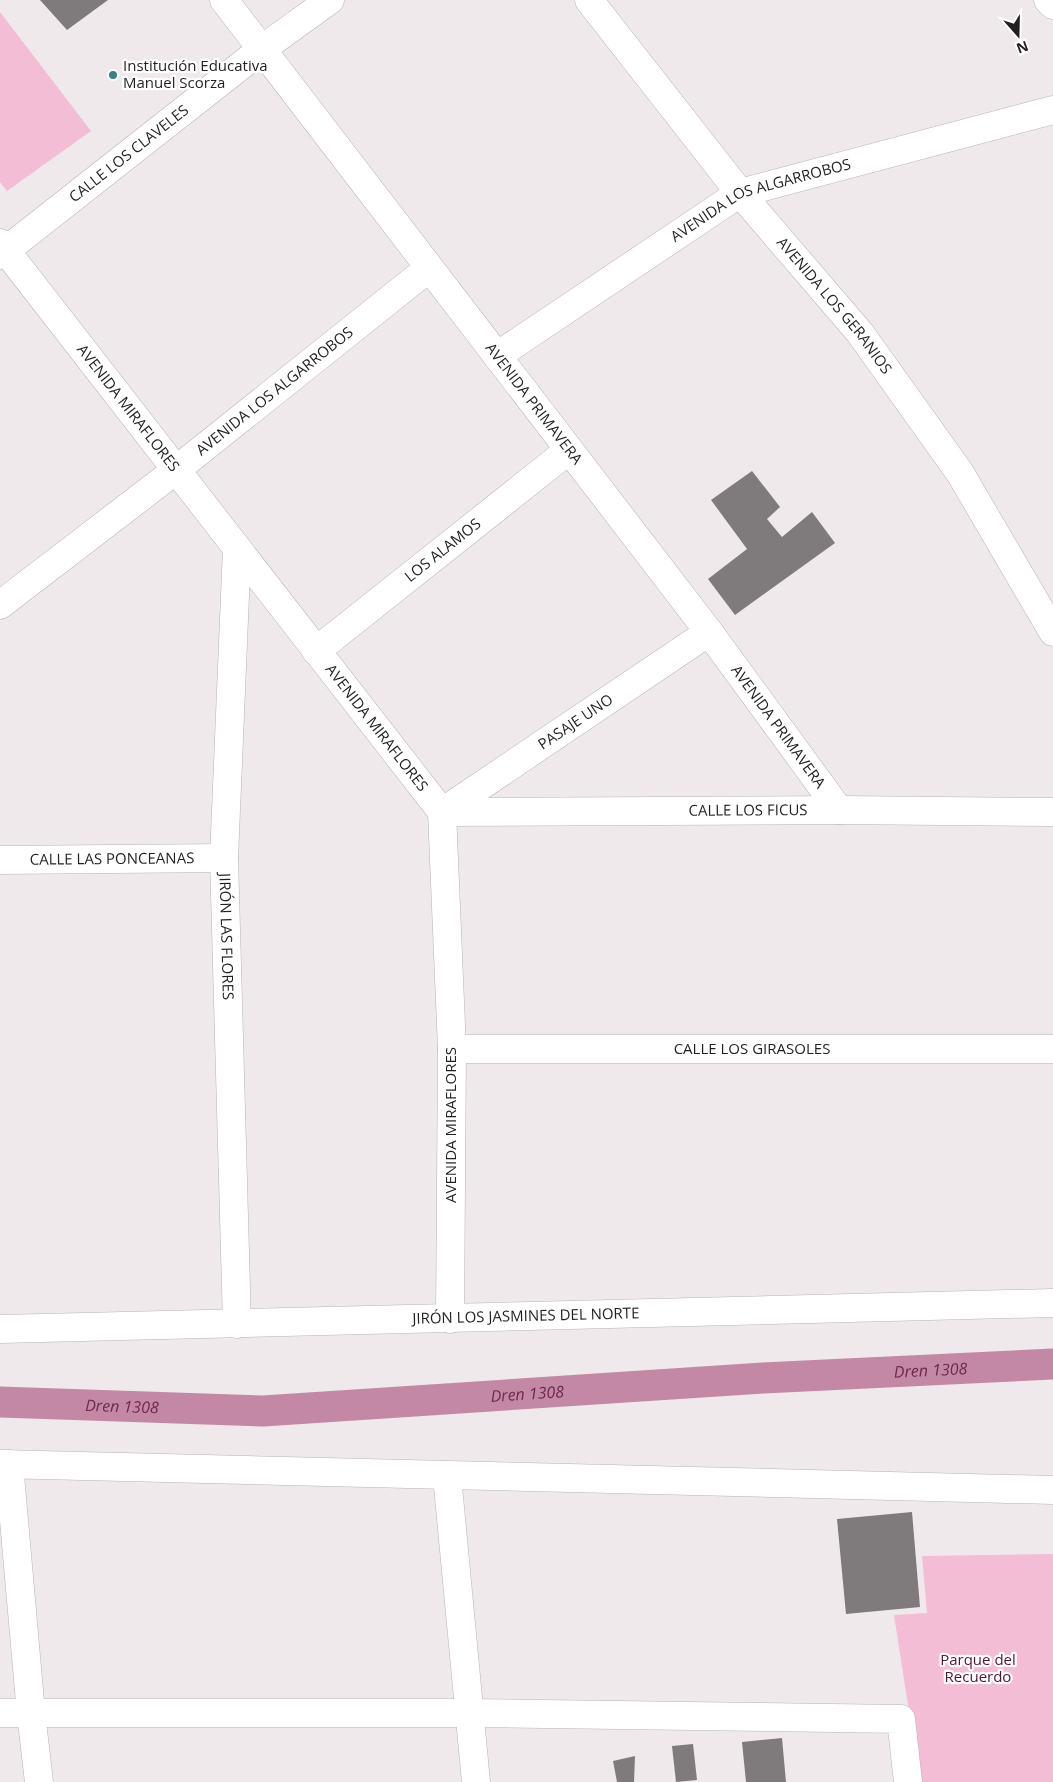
<svg xmlns="http://www.w3.org/2000/svg" width="1053" height="1782" font-family="'Open Sans',sans-serif">
<style>
.green{fill:#f2bdd5}
.lines{fill:none;stroke-linecap:round;stroke-linejoin:round}
.canal{stroke:#c389a4;stroke-width:31}
.building{fill:#7f7a7c}
.minor-casing{stroke:#b9b3b6;stroke-width:29}
.minor{stroke:#fff;stroke-width:28}
.poi-dot{fill:#3a8385;stroke:#fff;stroke-width:2}
.labels{text-anchor:middle;stroke-width:4.5;stroke-linejoin:round;paint-order:stroke}
.poi-label{font-size:15px;fill:#211f20;stroke:#fff;text-anchor:start}
.street-label{font-size:15px;fill:#211f20;stroke:#fff}
.park-label{font-size:15px;fill:#57123a;stroke:#fff}
.water-label{font-size:16px;font-style:italic;fill:#6e284e;stroke:#fff}
</style>
<rect width="100%" height="100%" fill="#efe9ec"/>
<path class="green" d="M0 12 91 131 7 191 0 182Z
M1053 1554V1782H920L894 1615 927 1613 922 1556Z"/>
<g class="lines">
<path class="canal" id="s1" d="M0 1402 263 1411 763 1378 1053 1364"/>
</g>
<path class="building" d="M40 0H108L67 30Z
M752 471 780 507 767 519 782 537 812 512 835 543 735 615 708 579 747 549 711 500Z
M912 1512 920 1607 846 1614 837 1519Z
M782 1738 786 1782H746L742 1742Z
M693 1744 697 1780 676 1782 672 1746Z
M635 1756 634 1782H617L613 1761Z"/>
<g class="lines">
<defs>
<g id="minor">
<path id="s2" d="M224 0 709 632 839 810"/>
<path id="s3" d="M589 0 740 193 860 333 960 473 1053 632"/>
<path d="M1048 0 1053 5"/>
<path id="s4" d="M0 243 442 812 452 1049 450 1319"/>
<path id="s5" d="M0 255 262 49 330 0"/>
<path id="s6" d="M497 356 740 193 1053 110"/>
<path id="s7" d="M237 548 224 858 237 1324"/>
<path id="s8" d="M0 605 176 470 429 268"/>
<path id="s9" d="M316 651 569 450"/>
<path id="s10" d="M442 812 839 810 1053 812"/>
<path id="s11" d="M442 812 709 632"/>
<path id="s12" d="M0 860 224 858"/>
<path id="s13" d="M452 1049H1053"/>
<path id="s14" d="M0 1329 1053 1303"/>
<path d="M0 1464 1053 1490"/>
<path d="M9 1464 31 1713 39 1782"/>
<path d="M447 1476 476 1782"/>
<path d="M0 1713H470L901 1719 908 1782"/>
</g>
</defs>
<use href="#minor" class="minor-casing"/>
<use href="#minor" class="minor"/>
</g>
<circle class="poi-dot" cx="113" cy="75" r="5"/>
<g class="labels">
<g class="poi-label">
<text x="123" y="71">Institución Educativa<tspan x="123" dy="17">Manuel Scorza</tspan></text>
</g>
<g class="street-label">
<text dy="5" stroke="none"><textPath href="#s5" startOffset="164">CALLE LOS CLAVELES</textPath></text>
<text dy="5" stroke="none"><textPath href="#s6" startOffset="309">AVENIDA LOS ALGARROBOS</textPath></text>
<text dy="5" stroke="none"><textPath href="#s3" startOffset="392">AVENIDA LOS GERANIOS</textPath></text>
<text dy="5" stroke="none"><textPath href="#s8" startOffset="348">AVENIDA LOS ALGARROBOS</textPath></text>
<text dy="5" stroke="none"><textPath href="#s2" startOffset="509">AVENIDA PRIMAVERA</textPath></text>
<text dy="5" stroke="none"><textPath href="#s4" startOffset="209">AVENIDA MIRAFLORES</textPath></text>
<text dy="5" stroke="none"><textPath href="#s9" startOffset="162">LOS ALAMOS</textPath></text>
<text dy="5" stroke="none"><textPath href="#s11" startOffset="161">PASAJE UNO</textPath></text>
<text dy="5" stroke="none"><textPath href="#s2" startOffset="914">AVENIDA PRIMAVERA</textPath></text>
<text dy="5" stroke="none"><textPath href="#s4" startOffset="614">AVENIDA MIRAFLORES</textPath></text>
<text dy="5" stroke="none"><textPath href="#s10" startOffset="306">CALLE LOS FICUS</textPath></text>
<text dy="5" stroke="none"><textPath href="#s12" startOffset="112">CALLE LAS PONCEANAS</textPath></text>
<text dy="5" stroke="none"><textPath href="#s7" startOffset="389">JIRÓN LAS FLORES</textPath></text>
<text dy="5" stroke="none"><textPath href="#s13" startOffset="300">CALLE LOS GIRASOLES</textPath></text>
<text transform="translate(451 1125) rotate(-90)" y="5">AVENIDA MIRAFLORES</text>
<text dy="5" stroke="none"><textPath href="#s14" startOffset="526">JIRÓN LOS JASMINES DEL NORTE</textPath></text>
</g>
<g class="park-label">
<text x="978" y="1665">Parque del<tspan x="978" dy="17">Recuerdo</tspan></text>
</g>
<g class="water-label">
<text dy="6" stroke="none"><textPath href="#s1" startOffset="932">Dren 1308</textPath></text>
<text dy="6" stroke="none"><textPath href="#s1" startOffset="528">Dren 1308</textPath></text>
<text dy="6" stroke="none"><textPath href="#s1" startOffset="122">Dren 1308</textPath></text>
</g>
</g>
<g transform="translate(1018 35) rotate(160)" stroke="#ffffff" stroke-width="4" paint-order="stroke">
<path d="M0-4L9 19L0 12L-9 19Z" fill="#211f20"/>
<text y="-8" font-size="14" font-weight="bold" text-anchor="middle" fill="#211f20">N</text>
</g>
</svg>
